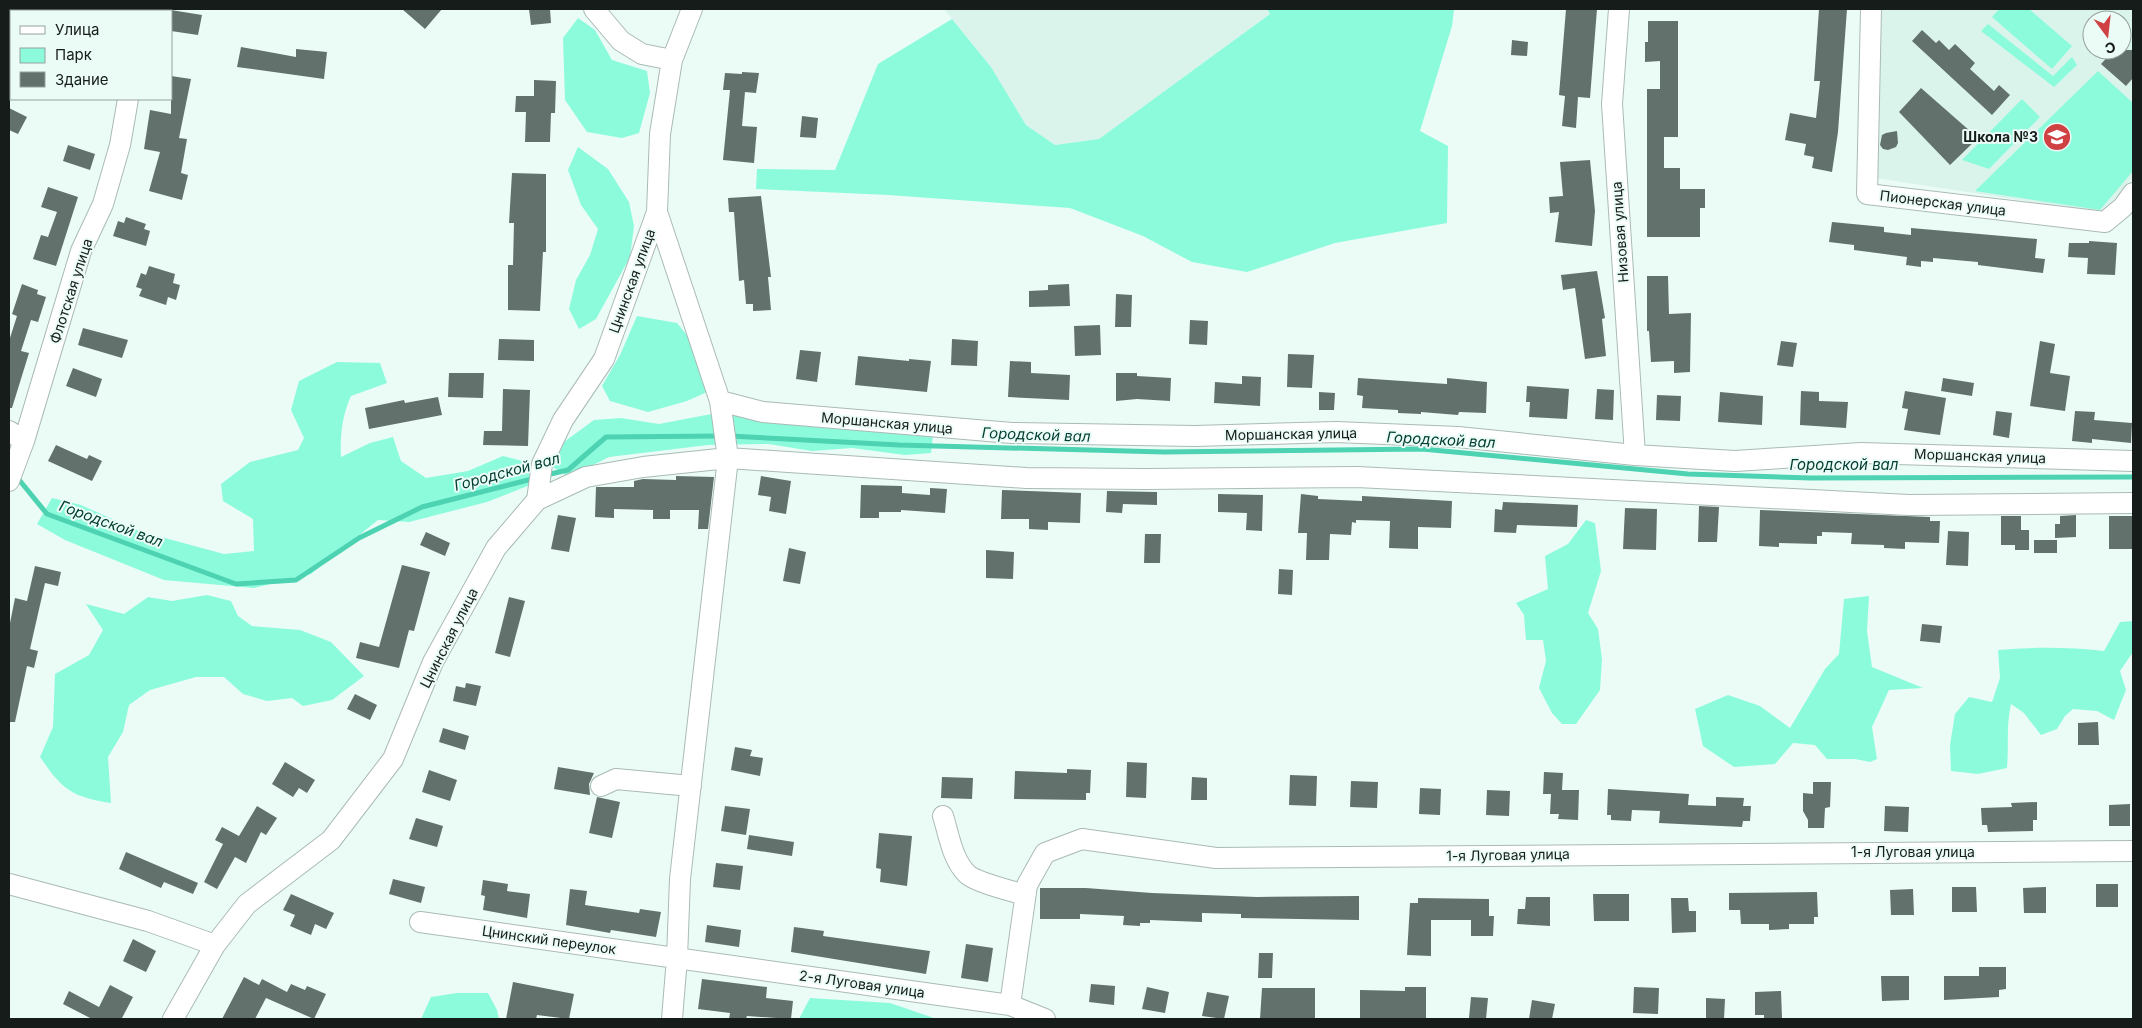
<svg xmlns="http://www.w3.org/2000/svg" width="2142" height="1028" font-family="Inter,sans-serif">
<style>
.built{fill:#daf4eb;fill-rule:evenodd}
.green{fill:#8cfbdc}
.lines{fill:none;stroke-linecap:round;stroke-linejoin:round}
.stream{stroke:#4dd2b2;stroke-width:5}
.building{fill:#62716c}
.minor-casing{stroke:#aabab5;stroke-width:22}
.minor{stroke:#fff;stroke-width:20}
.labels{text-anchor:middle;stroke-width:4;stroke-linejoin:round;paint-order:stroke}
.poi-label{font-size:14px;font-weight:bold;fill:#161c1a;stroke:#ebfcf7;text-anchor:end}
.street-label{font-size:14px;fill:#161c1a;stroke:#ebfcf7}
.water-label{font-size:15px;font-style:italic;fill:#003c30;stroke:#ebfcf7}
</style>
<rect width="100%" height="100%" fill="#ebfcf7"/>
<path class="built" d="M944 9H1267L1270 14 1099 139 1055 145 1026 125 991 67Z
M1879 9H2133V177L2105 211 2097 212 1875 178ZM2092 20H2122V50H2092Z"/>
<path class="green" d="M1267 9H1454L1452 26 1420 131 1448 146 1447 223 1335 243 1247 272 1192 262 1143 236 1070 208 888 195 756 189 757 169 835 170 878 64 952 19 991 67 1026 125 1055 145 1099 139 1270 14Z
M1999 9H2029L2072 46 2052 69 1992 17Z
M578 18 595 30 612 60 647 71 650 93 639 133 622 138 587 132 565 100 563 38Z
M1988 24 2053 76 2072 57 2077 65 2054 87 1981 31Z
M2098 71 2133 103V171L2100 210 1975 191Z
M2022 99 2040 117 1989 169 1962 160Z
M578 147 608 169 629 202 634 226 630 257 596 319 579 329 569 309 576 280 590 255 598 229 581 205 568 170Z
M637 316 677 323 691 340 707 392 687 401 648 412 610 401 602 386 620 355Z
M337 362 380 363 387 383 351 396C342 416 340 435 341 457L370 443 393 437 401 461 426 478 468 471 503 456 534 464 535 483 487 502 409 522 378 520 311 574 254 588 164 580 65 540 37 524 52 498 81 505 139 531 224 554 254 551 253 519 223 501 221 484 250 462 298 450 304 438 291 410 299 381Z
M722 412 933 435 931 453 905 455 852 448 812 451 769 444 708 445 609 457 569 477 551 466 564 442 594 420 621 418 659 424Z
M1586 520 1595 523 1601 571 1588 613 1598 629 1602 659 1600 690 1576 724H1562L1552 713 1539 688 1546 661 1543 640H1526L1524 615 1516 603 1548 589 1545 556 1568 544Z
M207 595 231 601 238 616 252 626 300 630 331 642 364 676 332 700 303 706 292 698 267 701 243 694 224 677H196L150 690 129 705 123 732 108 757 111 803C71 797 62 789 40 757L53 727 55 674 89 655 103 630 86 604 124 614 148 597 172 601Z
M1869 596 1867 631 1872 667 1923 688 1889 690 1872 727 1877 759 1870 762 1855 759H1827L1815 745 1793 743 1775 764 1734 767 1703 746 1695 709 1728 695 1760 706 1790 728 1825 669 1839 654 1844 599Z
M2133 621V652L2120 671 2126 690 2114 720 2097 711 2073 709 2065 716 2057 729 2041 735 2024 713 2011 704C2006 725 2009 747 2007 768L1978 774 1951 771 1950 745 1955 714 1969 697 1992 702 2000 678 1998 650C2034 647 2068 647 2104 651L2120 622Z
M457 993H488L497 1010 499 1019H421L431 997Z
M810 998 890 1003 934 1018 945 1019H799Z"/>
<g class="lines">
<path class="stream" d="M730 436 899 445 1164 452 1422 449 1688 474 1811 478 2133 477
M546 475 568 470 606 437 719 436
M16 476 47 514 236 584 296 580 359 538 422 507 536 478"/>
</g>
<path class="building" d="M402 9H442L425 29Z
M529 9H550L551 23 531 25Z
M1566 9H1597L1590 98 1578 97 1576 128 1562 126 1565 96 1559 95Z
M1819 9H1847L1838 132 1832 172 1812 168 1814 157 1804 155 1806 144 1785 140 1790 113 1816 118 1820 81H1814Z
M171 10 202 15 198 35 171 31Z
M1648 21H1678V137H1664V168H1680V189H1705V208H1700V237H1647V89H1660V61L1645 62V42H1648Z
M1922 30 1936 43 1939 40 1949 50 1955 44 1975 63 1970 69 1994 91 1999 85 2010 95 1992 115 1912 41Z
M1512 40 1528 42 1527 56 1511 55Z
M241 47 296 57V49L327 52 324 79 237 67Z
M2114 50H2133V78L2126 86 2101 64Z
M742 72 759 73 756 93 745 92 742 126 757 127 754 163 723 160 730 90H723L725 73 742 74Z
M171 76 191 79 179 138 187 139 181 173 188 175 182 200 149 191 160 152 144 149 150 110 171 114Z
M534 80 556 81 555 113H551L550 142H525L526 112H515L516 96H534Z
M1921 88 1978 138 1950 165 1899 112Z
M9 108 27 117 18 134 9 130Z
M802 116 818 118 816 138 800 137Z
M1897 131 1898 143 1896 147 1888 150 1883 149 1880 145 1882 135 1886 133Z
M68 145 95 154 90 170 63 161Z
M1590 160 1595 211 1592 246 1555 242 1559 212 1550 213 1549 197 1563 196 1560 162Z
M512 173 546 174V252H543L540 311 508 310V265H513L514 223H509Z
M48 187 78 197 56 266 33 259 41 235 48 237 57 212 41 207Z
M761 196 771 277H768L771 310 753 311V304H746L744 280 739 281 734 212H729L728 198Z
M126 217 146 224 144 229 150 231 146 246 113 236 118 221 124 223Z
M1832 222 1884 227V232L1911 235V228L2037 239 2035 258 2045 259 2043 273 1978 265V262L1933 258V262L1921 261V267L1906 265 1907 257 1854 250V245L1829 242Z
M2089 241 2117 243 2115 275 2087 274 2088 258 2068 257 2069 243H2089Z
M149 266 175 274 173 283 180 285 176 300 168 297 166 305 139 296 142 289 136 287 141 273 146 275Z
M1597 271 1605 318 1602 319 1606 356 1585 359 1575 288 1563 290 1561 275Z
M1647 276H1668L1669 314 1691 313 1690 372 1674 373V361L1651 362 1649 331H1647Z
M22 284 35 289 38 290 37 294 46 297 38 322 31 320 21 351 29 353 12 408H9V341L17 316 12 314Z
M1069 284 1070 306 1029 307V291L1048 290V285Z
M1116 294 1132 295 1131 327H1115Z
M1190 320 1208 321 1207 345 1189 344Z
M1100 325 1101 355 1075 356 1074 326Z
M83 328 128 340 122 358 78 345Z
M499 339 534 340V361L498 360Z
M952 339 978 341 977 366 951 365Z
M1781 341 1797 343 1793 367 1777 365Z
M2040 341 2055 344 2050 373 2070 376 2065 411 2030 406Z
M800 350 821 352 817 382 796 379Z
M1288 354 1314 355 1312 388 1287 387Z
M858 356 909 361V359L931 361 927 392 855 385Z
M1010 361 1031 362V373L1070 375 1069 400 1008 397Z
M73 368 102 379 96 397 66 386Z
M449 373H484L483 398 448 397Z
M1116 373H1137V376L1171 378 1170 401 1137 399 1116 401Z
M1242 376 1261 377 1260 406 1214 403 1215 382 1242 384Z
M1358 378 1447 384V378L1487 382 1486 413 1459 412 1458 415 1421 412V414L1398 413V410L1362 408 1363 396 1357 395Z
M1943 378 1974 383 1972 396 1941 391Z
M1527 386 1569 389 1567 419 1529 417 1530 402H1526Z
M503 389 530 390 528 446 483 445 484 431H502Z
M1597 389 1614 390 1613 420 1595 419Z
M1801 391 1819 392V401L1848 402 1846 428 1800 425Z
M1905 391 1946 398 1940 435 1904 430 1908 409 1902 408Z
M1319 392 1335 393 1334 410H1319Z
M1720 392 1763 396 1762 425 1718 422Z
M1657 395 1681 396 1680 421 1656 420Z
M438 397 442 415 369 429 365 408 404 400 405 403Z
M1996 411 2012 413 2009 438 1993 435Z
M2075 411 2095 412 2094 420 2132 423 2131 443 2092 439V443L2072 441Z
M56 445 87 459 89 455 102 461 92 481 48 461Z
M676 476 714 477 708 529H698L699 510H670V519H653V510L614 509V518L595 517 596 487H634V481L643 479 676 480Z
M761 476 791 481 786 514 769 511 771 497 758 495Z
M861 485 902 486V493L930 495V488L947 489 945 513 901 510V512H879V518H860Z
M1002 490 1081 493 1080 523 1048 522V530L1029 529V519H1001Z
M1107 491 1157 492V505L1123 504 1122 513 1106 512Z
M1218 494 1263 495 1262 531 1246 530 1247 513 1218 512Z
M1301 494 1318 496V499L1362 501V496L1452 501 1451 528 1418 527V549L1389 548 1390 521 1356 520V523L1352 522 1351 535 1330 534 1329 560H1306L1307 533H1298Z
M1503 502 1578 505 1577 527 1517 525 1516 533 1494 532 1495 509 1502 510Z
M1699 506 1719 507 1717 542H1698Z
M1625 508 1657 509 1656 550 1623 549Z
M1760 510 1930 517V521H1940L1939 543 1905 542V549L1884 548V545L1851 544 1852 533 1822 532V536H1817V544L1779 543V547L1759 546Z
M558 515 576 518 569 552 551 549Z
M2076 515V537L2055 538V524H2060V516Z
M2001 516H2021V530H2029V550H2015V545H2001Z
M2109 516H2132V549H2109Z
M1948 531 1969 532 1968 566 1946 565Z
M426 532 450 543 445 556 420 545Z
M1145 534H1161L1160 563H1144Z
M2034 540H2057V553H2034Z
M789 548 806 552 800 584 783 581Z
M986 550 1014 552 1013 579 986 578Z
M402 565 430 572 414 631 409 630 399 668 356 658 360 642 379 647Z
M35 566 61 572 58 586 45 583 30 649 38 651 34 668 27 666 15 722H9V628L15 598 27 601Z
M1279 569 1293 570 1292 595 1278 594Z
M509 597 525 601 510 657 495 653Z
M1922 624 1942 626 1940 643 1920 641Z
M466 683 481 686 476 706 453 701 456 686 465 688Z
M355 694 377 705 370 720 347 709Z
M2098 722 2099 745H2078V723Z
M443 728 469 736 465 750 439 742Z
M735 747 752 750 750 756 763 758 760 776 731 770Z
M285 762 315 780 307 793 299 788 293 797 272 784Z
M1127 762 1147 763 1146 798 1126 797Z
M558 767 594 773 589 784 590 795 554 789Z
M1067 769 1091 770 1090 793H1086V800L1014 799 1015 771 1067 773Z
M429 770 457 780 450 801 422 792Z
M1544 772 1563 773 1562 790H1579L1578 820 1558 819 1559 814H1550L1551 794H1543Z
M1290 775 1317 776 1316 806 1289 805Z
M942 777 973 778 972 799 941 798Z
M1192 777 1207 778V800H1191Z
M1351 781 1378 782 1377 808 1350 807Z
M1813 782H1831L1830 807 1825 808 1824 828H1808V820L1803 811V793L1813 794Z
M1420 788 1441 789 1440 815 1419 814Z
M1608 789 1689 794 1688 805 1716 806V797L1744 798 1743 806H1751L1750 821H1743L1742 827 1659 823 1660 811 1632 810 1631 821 1611 820V815H1607Z
M1487 790 1510 791 1509 816 1486 815Z
M597 797 620 802 612 838 589 833Z
M2037 802V820H2033V831L1988 832 1987 825H1982L1981 808 2012 807 2011 803Z
M2130 804V826H2109V805Z
M257 806 277 818 266 835 261 832 246 863 235 857 217 889 204 882 223 844 215 840 222 827 239 836Z
M725 806 750 809 746 835 721 831Z
M1885 806 1909 807 1908 832 1884 831Z
M416 818 443 826 437 847 409 839Z
M879 833 912 836 907 886 880 882 881 869 876 868Z
M749 835 794 842 792 856 747 849Z
M126 852 198 883 193 894 164 882 161 888 119 869Z
M716 863 743 866 740 890 713 887Z
M393 879 425 887 421 903 389 894Z
M483 880 508 884 507 891 530 894 527 918 483 910 485 896 481 895Z
M2096 884H2118V907H2096Z
M1952 887H1976L1977 912H1952Z
M2046 887V913H2024L2023 888Z
M1040 888H1086L1152 893 1257 897 1359 896V920L1241 918V914L1202 913V922L1150 920V923H1140V926L1123 925 1124 916 1080 914V919H1040Z
M570 889 587 891 585 905 639 913 640 909 661 912 656 937 611 930 610 933 566 925Z
M1913 889 1914 915H1891L1890 890Z
M1817 892 1818 917H1814V924H1789V929L1769 930V924H1741L1740 910H1729V893Z
M291 894 334 913 326 929 315 924 311 935 290 926 295 915 283 910Z
M1593 894H1629V921H1594Z
M1526 897H1550V926L1517 924 1518 909H1525Z
M1418 898 1489 899V916H1494L1493 936H1471V920H1431V956L1407 955 1410 903H1418Z
M1671 898H1688L1689 911H1696V932L1672 933Z
M707 925 741 930 739 947 705 942Z
M794 927 824 931 823 936 930 951 926 974 791 952Z
M133 939 156 951 146 972 123 961Z
M966 944 993 948 988 982 961 978Z
M1259 953H1273L1272 978H1258Z
M1979 967H2006V989L1999 990V997L1944 1000V976H1979Z
M1881 976H1909V1000L1882 1001Z
M244 977 259 985 262 979 287 992 291 984 305 990 307 986 326 994 314 1019 266 998 255 1019H222Z
M702 979 767 987 766 998 793 1001 791 1019 747 1016 746 1019H729L730 1013 698 1009Z
M513 982 574 994 569 1019 537 1015 536 1019H506Z
M1091 984 1115 986 1114 1005 1089 1002Z
M110 985 133 997 122 1018 125 1019H92L63 1004 69 991 99 1007Z
M1147 987 1169 992 1165 1013 1142 1009Z
M1405 987H1426V1019H1360V990L1405 991Z
M1634 987 1659 988 1658 1014 1633 1013Z
M1262 988H1315V1019H1260Z
M1781 991 1782 1018H1764V1015H1755V992Z
M1207 992 1229 996 1224 1019 1202 1016Z
M1471 997 1488 998 1486 1019 1469 1018Z
M1706 998 1725 999 1724 1019H1706Z
M1532 1000 1555 1004 1552 1019H1529Z"/>
<g class="lines">
<defs>
<path id="minor" d="M594 9 621 41 642 54 672 60
M1619 9 1612 104 1635 455
M1871 9 1867 194 2105 222 2123 207 2133 193
M9 11 14 9
M142 11V9
M657 212 720 401 728 458 680 879 677 958 672 1019
M720 401 763 412 1012 433 1195 436 1336 432 1458 437 1635 455 1735 461 1861 453 2133 461
M9 431 24 441
M9 481 24 441 81 251 103 204 120 145 128 99
M537 500 586 477 643 467 728 458 1026 478 1146 479 1357 477 1909 505 2133 503
M601 786 616 779 691 786
M943 816C949 835 952 859 967 874 975 882 1012 891 1025 895
M9 884 148 921 215 945
M420 922 1010 1005 1045 1019
M1010 1005 1027 885 1045 853 1082 839 1216 858 2133 851
M173 1019 215 945 247 904 331 840 393 759 433 662 496 548 537 500 542 464 563 420 604 359 657 212 660 134 672 60 692 9"/>
</defs>
<use href="#minor" class="minor-casing"/>
<use href="#minor" class="minor"/>
</g>
<defs>
<symbol id="school-disc" viewBox="-11 -11 22 22"><circle r="9.5" fill="#d04143" stroke="#ebfcf7"/><path d="M0-5L7-2L0 1L-7-2ZM-4 1L0 2.5L4 1V4Q0 6-4 4Z" fill="#fff"/></symbol>
</defs>
<g fill-rule="evenodd">
<use href="#school-disc" x="2041" y="121" width="32" height="32"/>
</g>
<g class="labels">
<g class="poi-label">
<text x="2038" y="142">Школа №3</text>
</g>
<g class="street-label">
<text transform="translate(1943 203) rotate(7)" y="5">Пионерская улица</text>
<text transform="translate(1620 232) rotate(-94)" y="5">Низовая улица</text>
<text transform="translate(632 281) rotate(-70)" y="5">Цнинская улица</text>
<text transform="translate(71 291) rotate(-72)" y="5">Флотская улица</text>
<text transform="translate(887 423) rotate(5)" y="5">Моршанская улица</text>
<text transform="translate(1291 434) rotate(-1)" y="5">Моршанская улица</text>
<text transform="translate(1980 456) rotate(2)" y="5">Моршанская улица</text>
<text transform="translate(449 638) rotate(-63)" y="5">Цнинская улица</text>
<text x="1913" y="857">1-я Луговая улица</text>
<text transform="translate(1508 855) rotate(-1)" y="5">1-я Луговая улица</text>
<text transform="translate(549 940) rotate(8)" y="5">Цнинский переулок</text>
<text transform="translate(862 984) rotate(8)" y="5">2-я Луговая улица</text>
</g>
<g class="water-label">
<text transform="translate(1036 435) rotate(2)" y="5">Городской вал</text>
<text transform="translate(1441 440) rotate(3)" y="5">Городской вал</text>
<text x="1844" y="470">Городской вал</text>
<text transform="translate(507 472) rotate(-15)" y="5">Городской вал</text>
<text transform="translate(111 524) rotate(20)" y="5">Городской вал</text>
</g>
</g>
<rect width="2142" height="1028" fill="none" stroke="#161c1a" stroke-width="20"/>
<rect x="10" y="10" width="162" height="90" fill="#ebfcf7" stroke="#96a29f"/>
<rect x="20" y="26" width="25" height="8" fill="#ffffff" stroke="#96a29f"/>
<text x="55" y="35" font-size="15" fill="#161c1a">Улица</text>
<rect x="20" y="48" width="25" height="15" fill="#8cfbdc" stroke="#96a29f"/>
<text x="55" y="60" font-size="15" fill="#161c1a">Парк</text>
<rect x="20" y="72" width="25" height="15" fill="#62716c" stroke="#96a29f"/>
<text x="55" y="85" font-size="15" fill="#161c1a">Здание</text>
<g transform="translate(2107 35) rotate(165)"><circle r="24" fill="#ebfcf7" stroke="#96a29f"/>
<path d="M0-4L9 19L0 12L-9 19Z" fill="#d04143"/>
<text y="-8" font-size="14" font-weight="bold" text-anchor="middle" fill="#161c1a">С</text>
</g>
</svg>
